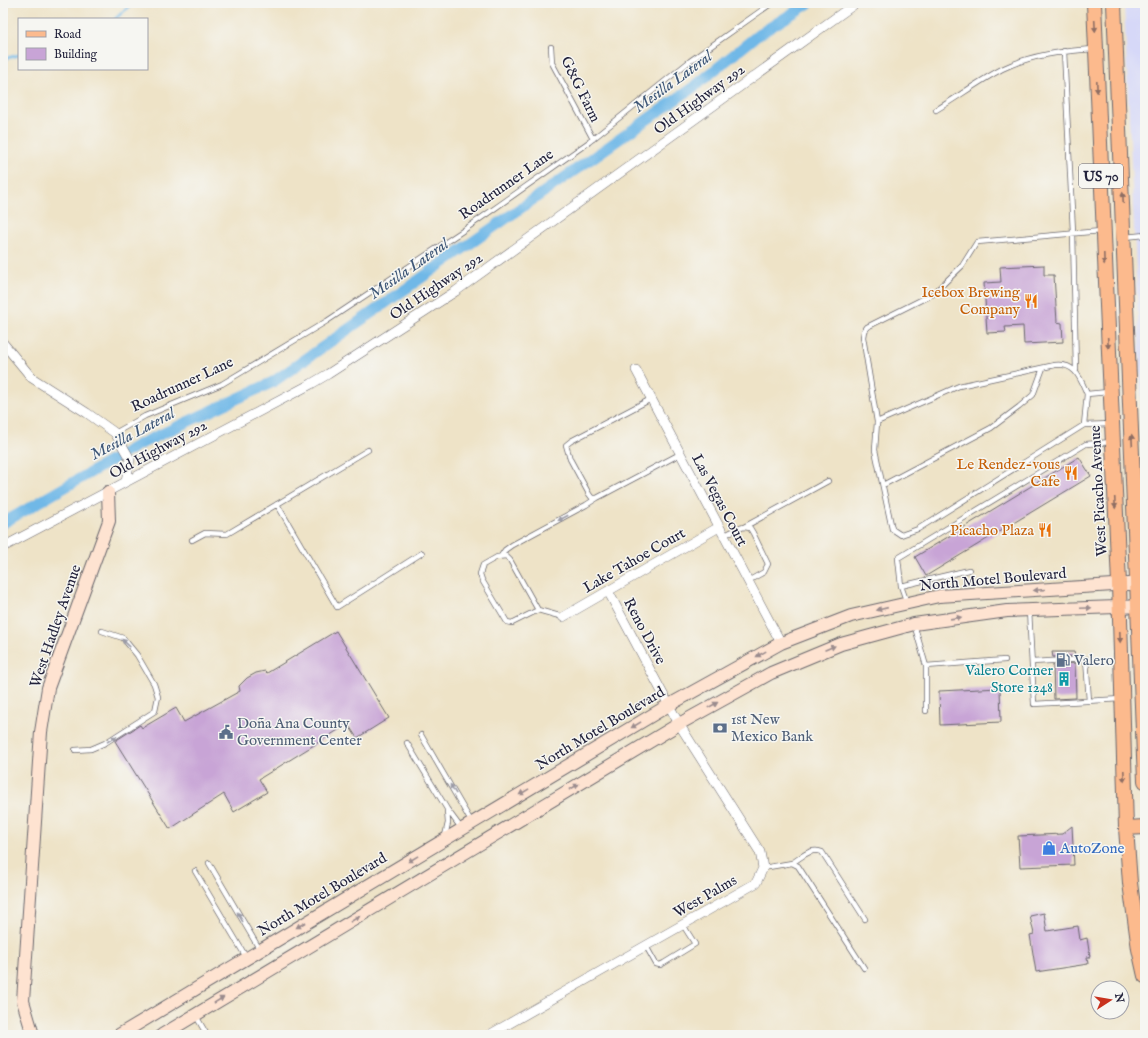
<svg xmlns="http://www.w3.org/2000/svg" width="1148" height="1038" font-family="'IM FELL English',serif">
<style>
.built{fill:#d6d8f8}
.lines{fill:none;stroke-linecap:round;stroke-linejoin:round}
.stream{stroke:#6fb8e7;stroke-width:3}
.canal{stroke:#6fb8e7;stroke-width:11}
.building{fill:#c8a4d6}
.lane-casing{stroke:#69666c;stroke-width:6}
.street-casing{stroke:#69666c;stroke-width:10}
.secondary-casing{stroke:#69666c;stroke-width:14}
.primary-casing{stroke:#69666c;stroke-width:16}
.lane{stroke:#fff;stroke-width:4.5}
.street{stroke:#fff;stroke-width:9}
.secondary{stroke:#fee3d1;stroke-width:12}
.primary{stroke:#fcba8d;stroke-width:14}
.oneway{fill:#8f6e64}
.oneway2{fill:#9c9ca7}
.oneway3{fill:#9b8c8e}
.labels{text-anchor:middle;stroke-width:3;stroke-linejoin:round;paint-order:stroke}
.shield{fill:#f6f6f2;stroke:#626272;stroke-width:1}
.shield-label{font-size:14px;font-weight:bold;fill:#22223b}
.street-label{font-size:15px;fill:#22223b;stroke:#f6f6f2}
.food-label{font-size:15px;fill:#c56008;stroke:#f6f6f2;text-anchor:end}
.service-label{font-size:15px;fill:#4e5e75;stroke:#f6f6f2;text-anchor:start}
.culture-label{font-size:15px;fill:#0d838f;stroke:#f6f6f2;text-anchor:end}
.shop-label{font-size:15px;fill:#366cbe;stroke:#f6f6f2;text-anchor:start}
.water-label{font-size:16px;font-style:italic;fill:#3d5677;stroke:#f6f6f2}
</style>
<rect width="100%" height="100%" fill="#f6f6f2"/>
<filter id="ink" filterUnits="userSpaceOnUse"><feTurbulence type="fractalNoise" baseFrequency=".025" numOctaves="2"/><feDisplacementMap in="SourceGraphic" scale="8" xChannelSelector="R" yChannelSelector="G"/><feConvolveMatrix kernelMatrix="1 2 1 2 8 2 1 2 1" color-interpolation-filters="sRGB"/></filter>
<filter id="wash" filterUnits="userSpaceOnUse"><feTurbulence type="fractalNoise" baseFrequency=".012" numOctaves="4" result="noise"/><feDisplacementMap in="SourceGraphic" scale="16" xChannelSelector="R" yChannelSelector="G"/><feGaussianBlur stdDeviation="0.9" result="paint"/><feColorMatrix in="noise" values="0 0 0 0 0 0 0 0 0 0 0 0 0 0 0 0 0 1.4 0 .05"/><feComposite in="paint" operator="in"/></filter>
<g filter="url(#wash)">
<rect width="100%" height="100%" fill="#eee3c7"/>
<path class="built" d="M1124 3H1145V477Z"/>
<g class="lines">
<path class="stream" d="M115 19 133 3
M3 59 19 55"/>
<path class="canal" d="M3 523 138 445 273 382 695 86 758 35 809 3"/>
</g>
<g id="blocks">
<path class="building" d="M1044 265V275H1054L1057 322 1062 323 1063 342 1024 344 1023 326 1005 327 1006 332 987 333 984 283 1001 282 1000 267Z
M1079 457 1091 476 926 576 915 557Z
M336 631 389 718 357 738 348 724 259 779 267 792 234 812 224 794 170 829 115 741 140 725 142 728 176 708 184 722 240 691 239 686 247 678 256 673 265 671 267 673Z
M1052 652H1074L1075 656 1053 657Z
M1075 663 1076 698 1054 699 1053 665Z
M1000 688 1001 722 940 725 939 691Z
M1072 826 1074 865 1020 867 1018 836 1062 834Z
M1044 913 1047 931 1078 926 1080 940 1087 938 1090 957H1087L1088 964 1036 972 1030 935 1034 934 1030 916Z"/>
</g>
</g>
<g filter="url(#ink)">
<use href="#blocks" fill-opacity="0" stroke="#69666c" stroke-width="1"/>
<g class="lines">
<defs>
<path id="lane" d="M551 47 552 63 593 139
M1064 51 1073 232 1076 370
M936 110C958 97 979 81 1002 69 1030 55 1063 51 1094 49
M1125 237 1145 235
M1108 392 1087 394C1080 378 1076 363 1055 365L959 386 877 422 875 450 892 529 901 535 918 529 1084 425 1111 424
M651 399 571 441 566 445 570 459 589 494 592 498H597L680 454
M877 422 863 337 864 331 867 327 933 294 962 266 977 242 1101 231
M1084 425 1087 394
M115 433 145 416 222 384 327 321 464 230 589 142 690 61 772 3
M883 485 991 428 1019 407 1033 395 1043 368
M277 504 337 607 422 553
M744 527 828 481
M723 536 737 529 744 527 750 528 753 533 768 564 764 572 748 581
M192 540 205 533 227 534 368 450
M501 556 505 550 512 545 586 505 597 498
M901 586 969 570
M907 603 901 586 898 558 1086 444 1112 442
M538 610 512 623 507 622 482 580 480 574 483 565 497 557 506 556 510 560 538 610 563 617
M1029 610 1034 704 1121 699
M914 624 926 666V711
M1032 662 1086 659 1089 701
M926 666 1005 660
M421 735 472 823
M407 743 447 809 461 828
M75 750 91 749 105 743 155 711 158 697 154 684 137 655 123 638 102 631
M445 836 448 823 447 810
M209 863 260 950
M792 863C802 857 811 847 822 852L865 919
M763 868 792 863 798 866 864 968
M195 871 246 957
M646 946 656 964 660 965 664 963 695 944 683 925
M196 1016 207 1035"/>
<path id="street" d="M3 343 32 378 87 413 115 433 130 459 126 482
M636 370 781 643
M3 547 311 384 328 374 456 291 856 3
M563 617 719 527
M489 1035 756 883 763 868 760 852 679 724 608 591"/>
<path id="secondary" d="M33 1035 23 1001 41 732 48 688 109 521 108 492
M119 1035 669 705 781 643 851 616 939 596 1145 583
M162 1035 679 724 771 673 841 644 914 624 1007 611 1145 606"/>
<path id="primary" d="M1094 3 1119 584 1126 828 1130 883 1139 949 1145 976
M1114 3 1145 781
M1126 828 1145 827"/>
</defs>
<use href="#lane" class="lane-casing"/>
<use href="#street" class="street-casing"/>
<use href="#secondary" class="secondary-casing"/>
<use href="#primary" class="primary-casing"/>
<use href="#lane" class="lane"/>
<use href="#street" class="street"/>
<use href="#secondary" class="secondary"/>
<use href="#primary" class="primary"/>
</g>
<defs><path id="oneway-solid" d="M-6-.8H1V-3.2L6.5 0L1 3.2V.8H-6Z"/></defs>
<g class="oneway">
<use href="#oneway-solid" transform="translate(1095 26) rotate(87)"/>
<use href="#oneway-solid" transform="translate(1097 87) rotate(88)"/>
<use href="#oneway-solid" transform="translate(1123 198) rotate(-93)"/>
<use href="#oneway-solid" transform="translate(1104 259) rotate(88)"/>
<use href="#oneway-solid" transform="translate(1108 343) rotate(87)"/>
<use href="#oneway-solid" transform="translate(1132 440) rotate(-93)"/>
<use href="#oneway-solid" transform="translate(1115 503) rotate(87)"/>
<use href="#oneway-solid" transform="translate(1120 637) rotate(88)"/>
<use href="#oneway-solid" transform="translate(1124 776) rotate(88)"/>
</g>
<g class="oneway2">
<use href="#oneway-solid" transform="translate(563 518) rotate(152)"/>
<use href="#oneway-solid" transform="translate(126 643) rotate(-136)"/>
<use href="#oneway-solid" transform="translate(112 739) rotate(-31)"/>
<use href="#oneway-solid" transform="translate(453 789) rotate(-121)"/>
<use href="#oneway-solid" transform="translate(240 917) rotate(-120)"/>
</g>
<g class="oneway3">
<use href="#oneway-solid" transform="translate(1039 590) rotate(176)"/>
<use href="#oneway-solid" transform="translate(1086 608) rotate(-2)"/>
<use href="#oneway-solid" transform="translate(882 609) rotate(167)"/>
<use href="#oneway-solid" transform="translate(956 618) rotate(-8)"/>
<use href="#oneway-solid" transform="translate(830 648) rotate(-23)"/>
<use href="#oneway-solid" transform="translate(761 654) rotate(151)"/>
<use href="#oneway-solid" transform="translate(713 705) rotate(-29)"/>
<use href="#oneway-solid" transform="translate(636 725) rotate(149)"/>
<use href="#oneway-solid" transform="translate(574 787) rotate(-31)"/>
<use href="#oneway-solid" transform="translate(524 792) rotate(149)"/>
<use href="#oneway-solid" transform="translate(413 859) rotate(149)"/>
<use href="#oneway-solid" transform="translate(355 919) rotate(-31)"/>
<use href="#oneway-solid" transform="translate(301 925) rotate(149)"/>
<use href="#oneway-solid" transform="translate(219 1000) rotate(-31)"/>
</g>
</g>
<defs>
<symbol id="restaurant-bare" viewBox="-9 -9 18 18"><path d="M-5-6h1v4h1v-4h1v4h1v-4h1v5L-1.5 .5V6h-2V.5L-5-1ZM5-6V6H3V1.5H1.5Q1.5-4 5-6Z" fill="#e8710a" stroke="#f6f6f2" stroke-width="2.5" paint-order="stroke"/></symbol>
<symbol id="fuel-bare" viewBox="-9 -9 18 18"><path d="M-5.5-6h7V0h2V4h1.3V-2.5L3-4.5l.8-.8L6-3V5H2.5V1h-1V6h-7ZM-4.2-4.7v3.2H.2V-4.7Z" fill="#5c6f8a" stroke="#f6f6f2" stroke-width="2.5" paint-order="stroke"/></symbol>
<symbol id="building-bare" viewBox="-9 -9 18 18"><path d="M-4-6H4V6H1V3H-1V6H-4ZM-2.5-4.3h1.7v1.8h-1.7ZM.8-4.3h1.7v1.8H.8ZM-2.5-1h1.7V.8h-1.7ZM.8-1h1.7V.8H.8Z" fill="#0f9aa8" stroke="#f6f6f2" stroke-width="2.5" paint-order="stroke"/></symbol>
<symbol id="bank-bare" viewBox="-9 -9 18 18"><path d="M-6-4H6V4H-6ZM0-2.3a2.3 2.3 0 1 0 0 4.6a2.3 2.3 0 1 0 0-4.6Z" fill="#5c6f8a" stroke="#f6f6f2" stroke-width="2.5" paint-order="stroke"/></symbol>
<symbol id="civic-bare" viewBox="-9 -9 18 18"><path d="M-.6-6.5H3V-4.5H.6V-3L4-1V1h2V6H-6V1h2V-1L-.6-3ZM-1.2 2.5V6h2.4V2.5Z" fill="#5c6f8a" stroke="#f6f6f2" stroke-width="2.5" paint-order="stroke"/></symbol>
<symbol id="shop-bare" viewBox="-9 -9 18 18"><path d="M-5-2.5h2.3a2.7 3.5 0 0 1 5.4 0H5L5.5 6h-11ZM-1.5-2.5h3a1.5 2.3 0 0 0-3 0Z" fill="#3f7fe0" stroke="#f6f6f2" stroke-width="2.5" paint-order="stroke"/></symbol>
</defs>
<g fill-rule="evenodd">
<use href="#restaurant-bare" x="1021" y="291" width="20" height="20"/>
<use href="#restaurant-bare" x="1061" y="463" width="20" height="20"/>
<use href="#restaurant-bare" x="1035" y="520" width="20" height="20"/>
<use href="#fuel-bare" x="1053" y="650" width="20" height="20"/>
<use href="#building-bare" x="1054" y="669" width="20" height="20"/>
<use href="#bank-bare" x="710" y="718" width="20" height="20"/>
<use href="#civic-bare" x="216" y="722" width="20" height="20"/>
<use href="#shop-bare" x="1039" y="838" width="20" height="20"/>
</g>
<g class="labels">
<rect class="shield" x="1079" y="164" width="44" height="24" rx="3"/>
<g class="shield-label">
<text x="1101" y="181">US 70</text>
</g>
<g class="street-label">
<text transform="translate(581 89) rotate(64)" y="5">G&amp;G Farm</text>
<text transform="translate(699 99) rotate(-36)" y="5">Old Highway 292</text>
<text transform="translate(506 184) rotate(-35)" y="5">Roadrunner Lane</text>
<text transform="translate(436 286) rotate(-34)" y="5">Old Highway 292</text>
<text transform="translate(182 384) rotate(-25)" y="5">Roadrunner Lane</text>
<text transform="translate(158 449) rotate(-28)" y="5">Old Highway 292</text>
<text transform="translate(1098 491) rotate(-93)" y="5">West Picacho Avenue</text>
<text transform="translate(720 500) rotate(62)" y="5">Las Vegas Court</text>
<text transform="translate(634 560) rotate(-30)" y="5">Lake Tahoe Court</text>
<text transform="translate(993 579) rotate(-5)" y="5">North Motel Boulevard</text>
<text transform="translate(55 626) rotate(-71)" y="5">West Hadley Avenue</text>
<text transform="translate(645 631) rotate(62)" y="5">Reno Drive</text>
<text transform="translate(600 728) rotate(-31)" y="5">North Motel Boulevard</text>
<text transform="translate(322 894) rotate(-31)" y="5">North Motel Boulevard</text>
<text transform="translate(705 896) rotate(-30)" y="5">West Palms</text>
</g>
<g class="food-label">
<text x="1020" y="297">Icebox Brewing<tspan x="1020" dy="17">Company</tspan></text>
<text x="1060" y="469">Le Rendez-vous<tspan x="1060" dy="17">Cafe</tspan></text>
<text x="1034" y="535">Picacho Plaza</text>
</g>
<g class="service-label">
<text x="1074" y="665">Valero</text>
<text x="731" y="724">1st New<tspan x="731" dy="17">Mexico Bank</tspan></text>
<text x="237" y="728">Doña Ana County<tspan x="237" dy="17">Government Center</tspan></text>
</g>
<g class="culture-label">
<text x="1053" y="675">Valero Corner<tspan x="1053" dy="17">Store 1248</tspan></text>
</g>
<g class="shop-label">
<text x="1060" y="853">AutoZone</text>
</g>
<g class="water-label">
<text transform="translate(672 81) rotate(-36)" y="6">Mesilla Lateral</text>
<text transform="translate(408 268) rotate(-35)" y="6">Mesilla Lateral</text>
<text transform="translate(132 433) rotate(-28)" y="6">Mesilla Lateral</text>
</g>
</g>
<rect width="1148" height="1038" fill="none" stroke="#f6f6f2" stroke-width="16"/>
<rect x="18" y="18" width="130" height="52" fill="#f6f6f2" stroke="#a1a1a9"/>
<rect x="26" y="31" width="20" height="6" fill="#fcba8d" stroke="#a1a1a9"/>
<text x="54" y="38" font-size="12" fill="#22223b">Road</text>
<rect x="26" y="48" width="20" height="12" fill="#c8a4d6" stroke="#a1a1a9"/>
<text x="54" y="58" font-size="12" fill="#22223b">Building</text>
<g transform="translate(1110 1000) rotate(78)"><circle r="19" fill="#f6f6f2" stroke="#a1a1a9"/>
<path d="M0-3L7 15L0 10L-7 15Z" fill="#c8321e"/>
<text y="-6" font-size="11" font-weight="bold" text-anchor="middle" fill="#22223b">N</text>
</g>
</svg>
